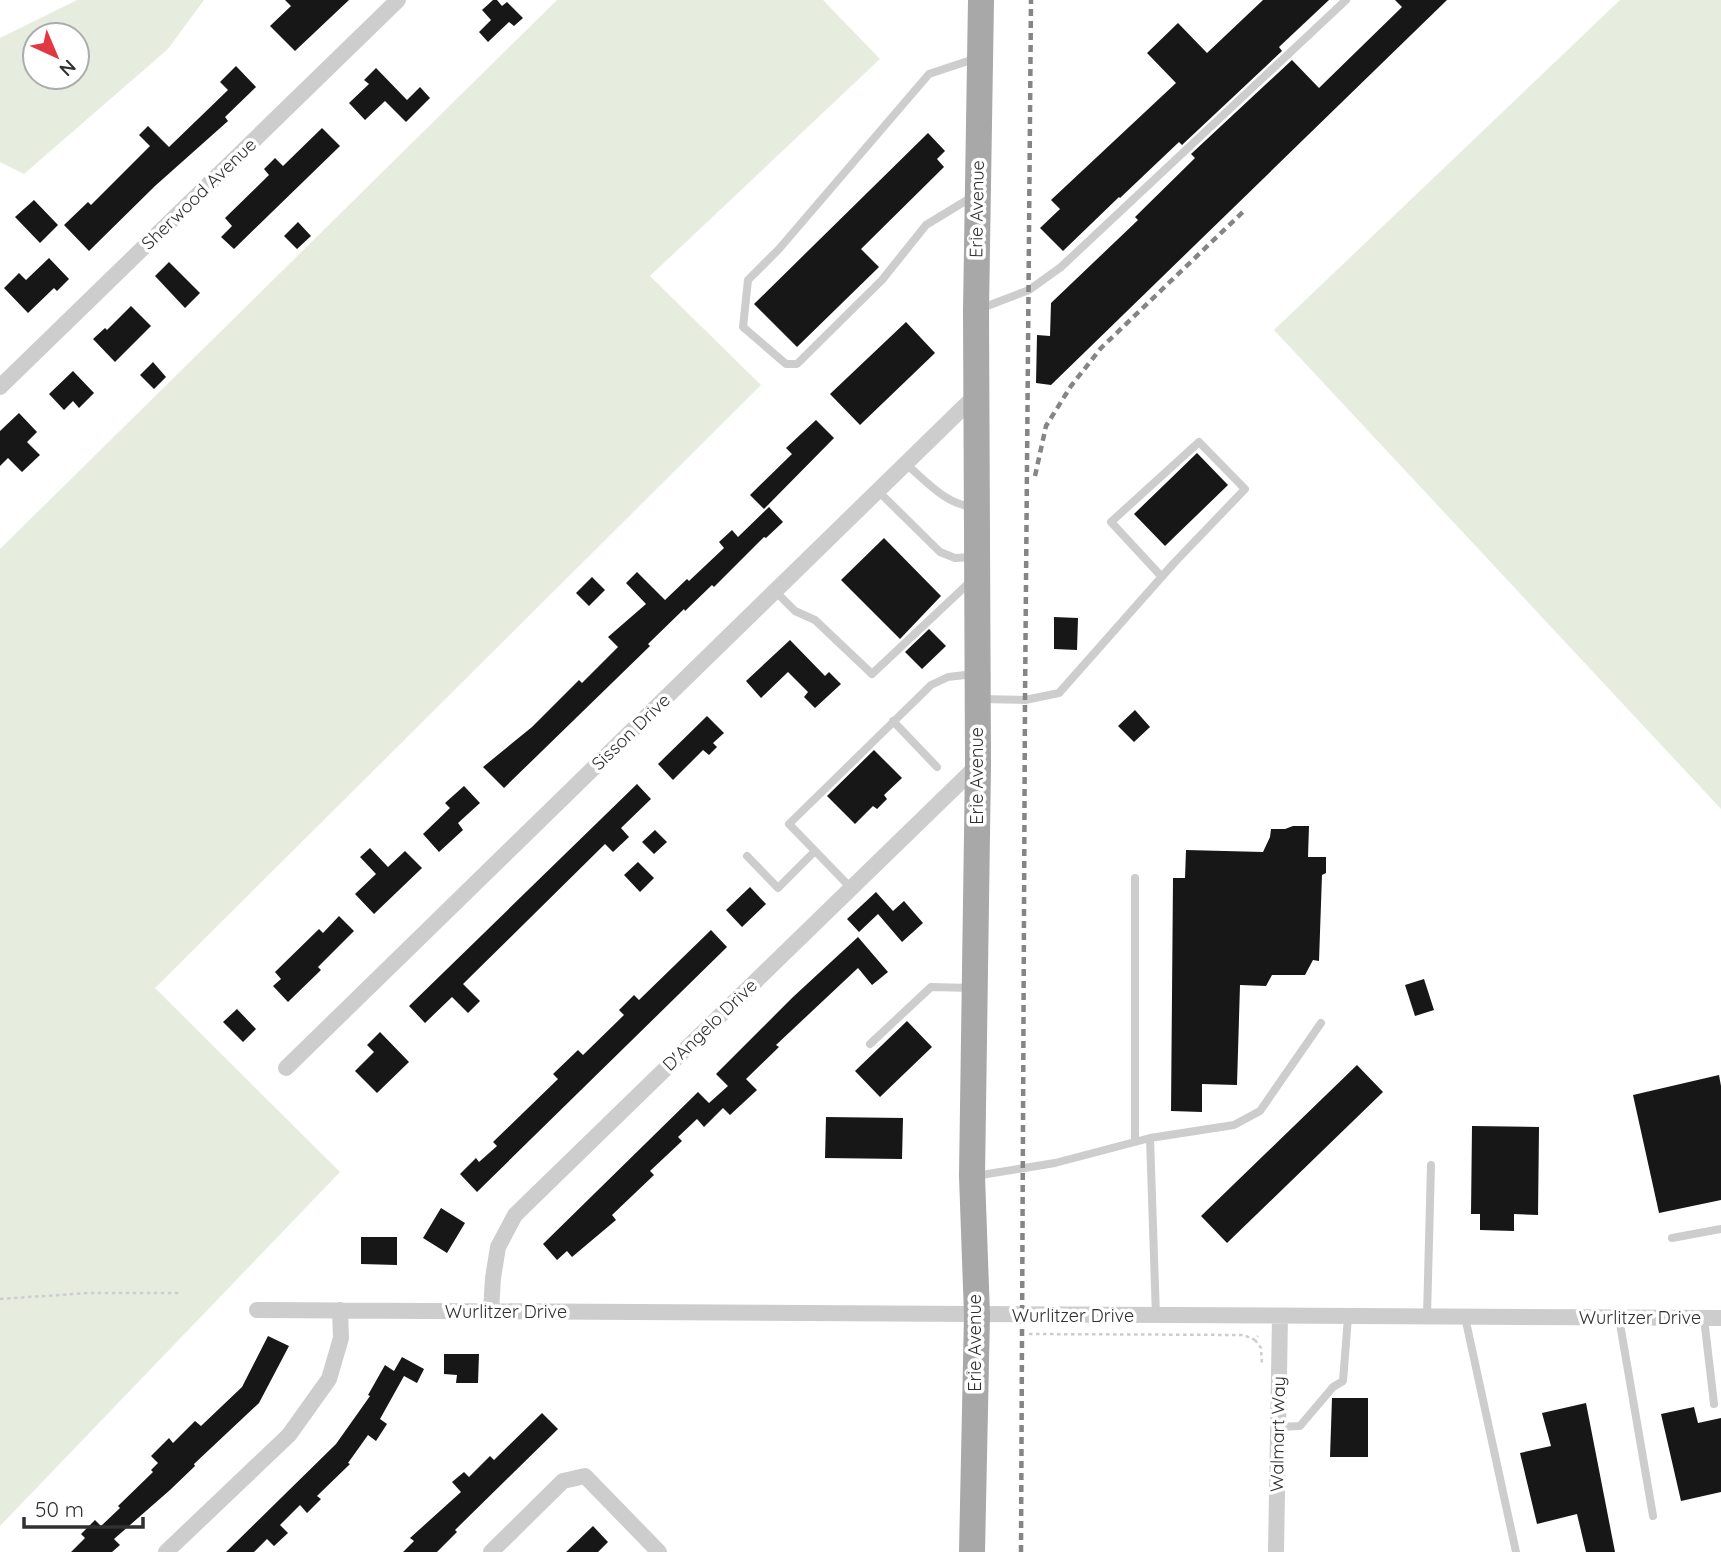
<svg xmlns="http://www.w3.org/2000/svg" width="1721" height="1552" font-family="Quicksand,sans-serif">
<style>
.green{fill:#e6eddf;fill-rule:evenodd}
.building{fill:#171717}
.lines{fill:none;stroke-linecap:round;stroke-linejoin:round}
.path{stroke:#cdcdcd;stroke-width:2.5;stroke-dasharray:3.5 3.5;stroke-linecap:butt}
.lane{stroke:#cdcdcd;stroke-width:8}
.street{stroke:#cdcdcd;stroke-width:16}
.primary{stroke:#a8a8a8;stroke-width:26}
.rail{stroke:#858585;stroke-width:4.5;stroke-dasharray:7 5;stroke-linecap:butt}
.labels{text-anchor:middle;stroke-width:7;stroke-linejoin:round;paint-order:stroke}
.street-label{font-size:18px;fill:#303030;stroke:#fff}
</style>
<rect width="100%" height="100%" fill="#fff"/>
<path class="green" d="M77 0H204L168 49 24 174 0 162V38ZM77 35V77H35V35Z
M557 0H823L880 59 650 276 761 385 155 988 340 1172 0 1526V549Z
M1620 0H1721V809L1274 330Z"/>
<path class="building" d="M285 0H349L295 51 270 26 291 6Z
M493 0H497L502 6 507 2 523 18 514 26 509 22 488 42 479 32 491 20 482 10Z
M1263 0H1329L1279 47 1282 51 1182 145 1179 142 1120 198 1119 197 1063 251 1040 228 1060 209 1051 200 1176 83 1147 53 1178 23 1207 53Z
M1395 0H1447L1051 385 1036 383 1037 335 1050 336 1051 303 1138 220 1135 217 1195 158 1191 154 1292 60 1319 88 1402 7Z
M236 66 256 87 225 117 228 121 155 186 89 251 64 225 88 202 91 205 150 146 139 135 148 126 169 147 228 90 220 82Z
M376 68 407 100 420 87 430 98 406 122 385 101 365 120 349 103 369 84 364 80Z
M322 128 340 146 234 249 221 237 232 226 225 218 269 175 264 169 275 158 283 166Z
M928 133 945 151 937 159 944 167 861 249 879 267 797 347 754 304Z
M34 200 58 225 40 243 15 217Z
M298 222 311 236 297 249 284 236Z
M49 258 69 279 57 291 54 288 28 313 4 288 19 273 26 280Z
M169 262 200 293 185 308 155 276Z
M131 306 151 326 115 362 93 339 105 328 107 330Z
M906 322 935 353 860 425 830 394Z
M153 362 166 377 154 389 140 375Z
M73 371 94 393 79 408 73 401 64 410 49 394Z
M19 413 37 432 27 442 40 455 22 472 8 458 0 466V431Z
M816 420 834 438 764 509 750 495 792 454 786 448Z
M1197 453 1228 485 1165 546 1134 514Z
M769 507 783 522 766 538 764 537 714 587 712 585 685 611 684 609 648 644 650 646 504 788 483 767 532 727 579 680 582 683 618 647 608 637 646 604 626 583 637 572 665 600 687 579 689 581 724 548 719 542 732 530 738 537Z
M884 538 941 596 900 639 841 580Z
M592 577 605 590 589 606 576 593Z
M1054 617 1078 618 1077 650 1054 649Z
M929 629 946 646 922 669 905 652Z
M790 640 825 676 829 672 841 684 815 708 804 697 808 692 788 672 761 698 746 681Z
M1135 710 1150 727 1134 742 1118 726Z
M707 716 724 733 713 743 717 747 709 755 703 750 673 780 658 764Z
M874 750 902 778 884 795 887 799 877 809 873 806 855 824 827 796Z
M637 784 651 799 621 828 629 837 613 852 605 844 463 984 480 1001 468 1013 452 997 425 1023 409 1006Z
M464 786 480 803 458 823 463 830 439 852 423 834 450 808 445 803Z
M1293 826H1309L1308 857H1326V873L1322 875 1319 961 1313 960 1305 975H1272L1266 986 1240 985 1237 1085 1202 1084V1112L1171 1111 1173 878H1185L1186 850 1263 852 1270 837 1271 829H1285Z
M655 830 667 842 654 854 642 842Z
M370 848 388 867 405 851 422 868 374 914 355 894 376 874 360 857Z
M638 862 654 878 640 892 624 875Z
M750 887 766 904 742 927 726 910Z
M876 892 893 911 904 901 923 923 902 942 878 914 859 932 847 919Z
M339 916 354 931 318 967 321 970 288 1002 273 986 281 979 275 972 319 929 323 933Z
M711 930 727 947 477 1192 460 1174 476 1158 479 1162 497 1146 493 1142 558 1079 553 1074 578 1050 583 1055 624 1015 619 1010 634 995 639 1000Z
M858 937 888 972 872 985 858 968 776 1045 779 1047 746 1079 757 1090 730 1115 723 1108 704 1127 697 1119 678 1137 682 1141 650 1171 654 1175 612 1215 616 1220 572 1257 567 1251 557 1260 543 1244 698 1092 709 1103 728 1086 716 1074 793 997Z
M1424 979 1434 1010 1415 1016 1405 985Z
M237 1009 256 1029 243 1042 223 1022Z
M907 1021 932 1047 880 1097 855 1071Z
M380 1032 409 1062 377 1093 355 1071 374 1052 367 1045Z
M1357 1065 1383 1092 1227 1243 1201 1216Z
M1719 1075 1721 1086V1200L1659 1213 1633 1095Z
M826 1117 903 1118 902 1159 825 1158Z
M1472 1126 1539 1127 1538 1215 1514 1214V1231L1480 1230V1214H1471Z
M441 1208 465 1223 447 1253 423 1238Z
M361 1237H397V1265L361 1264Z
M268 1336 289 1346 259 1403 194 1464 195 1466 170 1490 114 1539 120 1545 112 1552H71L85 1538 81 1534 95 1520 101 1526 120 1508 118 1506 153 1472 151 1470 158 1463 151 1456 169 1438 173 1443 195 1421 201 1426 242 1387Z
M444 1354H479L478 1383H456L457 1375 444 1374Z
M402 1357 424 1369 417 1383 404 1376 380 1419 387 1424 376 1441 368 1435 348 1463 350 1464 317 1496 321 1499 307 1513 300 1505 280 1525 288 1533 274 1546 267 1539 254 1552H226L336 1444 370 1396 368 1395 385 1365 394 1371Z
M1332 1398H1368V1457H1330Z
M1586 1403 1615 1552H1586L1577 1514 1537 1524 1520 1453 1551 1446 1542 1413Z
M1694 1407 1698 1423 1721 1418V1492L1681 1501 1661 1414Z
M542 1413 558 1429 455 1530 457 1532 437 1552H403L414 1541 410 1538 461 1492 452 1482 464 1472 469 1477 490 1456 494 1460Z
M593 1526 608 1542 598 1552H566Z"/>
<g class="lines">
<path class="path" d="M0 1299 88 1293H180
M1029 1334 1244 1335 1255 1340 1258 1336
M1255 1340 1261 1348 1262 1366"/>
<path class="lane" d="M972 197 926 225 882 280 797 364H786L743 327 748 280 779 249 929 74 977 58
M982 308 1029 290 1061 267 1346 0
M906 464C926 481 946 505 974 507
M878 491 940 552 955 558 975 557
M775 591 795 611 815 620 872 674 971 581
M980 699 1025 700 1059 693 1174 563 1245 489 1199 442 1111 522 1161 576
M893 721 937 767
M747 856 778 888 815 851
M851 888 789 824 931 685 948 677 974 674
M870 1044 931 987 972 988
M1150 1138 1234 1125 1260 1111 1321 1023
M1135 1142V878
M975 1176 1055 1163 1150 1138 1156 1316
M1672 1238 1721 1229
M1427 1316 1431 1165
M1465 1317 1516 1552
M1619 1318 1653 1516
M1704 1318 1714 1404
M1278 1427 1300 1426 1333 1387 1343 1381 1348 1317"/>
<path class="street" d="M0 387 398 0
M286 1068 976 395
M257 1310 1721 1318
M491 1311 493 1278 498 1247 515 1215 978 765
M166 1552 289 1435 329 1379 341 1338 340 1310
M491 1552 563 1481 585 1476 659 1552
M1276 1552 1280 1316"/>
<path class="primary" d="M972 1552 977 1315 972 1176 978 765 976 310 981 0"/>
<path class="rail" d="M1035 476 1046 426 1071 386 1101 348 1246 209
M1021 1552 1025 700 1031 0"/>
</g>
<g class="labels">
<g class="street-label">
<text transform="translate(199 194) rotate(-44)" y="6">Sherwood Avenue</text>
<text transform="translate(977 209) rotate(-89)" y="6">Erie Avenue</text>
<text transform="translate(631 732) rotate(-44)" y="6">Sisson Drive</text>
<text transform="translate(977 776) rotate(-90)" y="6">Erie Avenue</text>
<text transform="translate(710 1025) rotate(-44)" y="6">D'Angelo Drive</text>
<text x="506" y="1318">Wurlitzer Drive</text>
<text x="1073" y="1322">Wurlitzer Drive</text>
<text x="1640" y="1324">Wurlitzer Drive</text>
<text transform="translate(975 1343) rotate(-90)" y="6">Erie Avenue</text>
<text transform="translate(1278 1434) rotate(-89)" y="6">Walmart Way</text>
</g>
</g>
<g transform="translate(56 56) rotate(136)"><circle r="33" fill="#ffffff" stroke="#acacac" stroke-width="2"/>
<path d="M0-5L12 26L0 18L-12 26Z" fill="#e23843"/>
<text y="-10" font-size="19" font-weight="bold" text-anchor="middle" fill="#303030">N</text>
</g>
<path d="M24 1517v10h119v-10" fill="none" stroke="#303030" stroke-width="3.5"/>
<text x="35" y="1517" font-size="21" fill="#303030" stroke="#ffffff" stroke-width="5" paint-order="stroke">50 m</text>
</svg>
